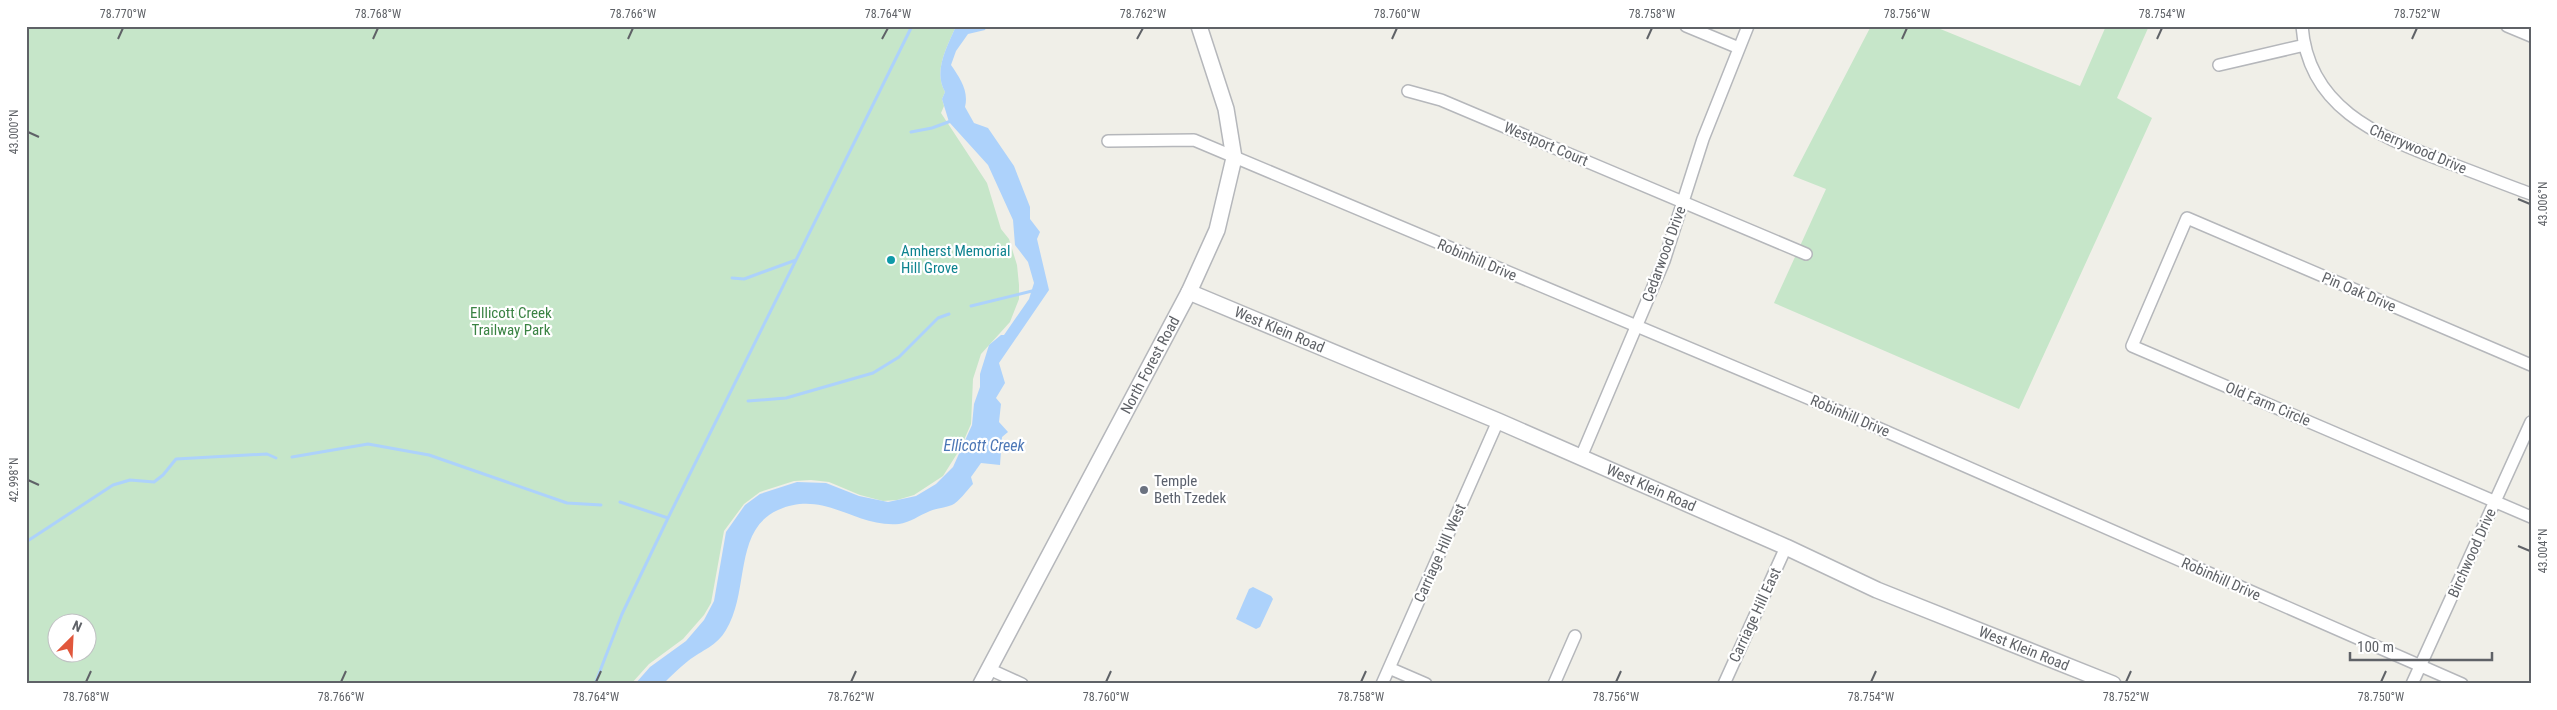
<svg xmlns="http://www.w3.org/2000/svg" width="2557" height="710" font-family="'Roboto Condensed',sans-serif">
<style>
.green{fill:#c6e6c9;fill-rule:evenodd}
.water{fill:#add2fb}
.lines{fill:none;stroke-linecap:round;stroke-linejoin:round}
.stream{stroke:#add2fb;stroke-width:3}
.minor-casing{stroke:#b5b7bb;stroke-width:14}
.tertiary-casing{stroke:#b5b7bb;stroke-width:18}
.minor{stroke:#fff;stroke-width:11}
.tertiary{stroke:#fff;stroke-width:15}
.ticks{fill:none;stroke:#5f6267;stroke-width:2}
.culture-dot{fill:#0f9aa8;stroke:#fff;stroke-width:2}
.worship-dot{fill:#6b7280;stroke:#fff;stroke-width:2}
.labels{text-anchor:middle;stroke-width:4.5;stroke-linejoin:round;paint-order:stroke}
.street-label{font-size:15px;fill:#5f6267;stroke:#fff}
.culture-label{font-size:15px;fill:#0d838f;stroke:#fff;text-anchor:start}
.park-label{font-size:15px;fill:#3a8343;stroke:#fff}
.worship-label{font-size:15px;fill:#5b616d;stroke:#fff;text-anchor:start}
.water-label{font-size:16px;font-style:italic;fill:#4c77b6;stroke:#fff}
.neatline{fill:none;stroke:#5f6267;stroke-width:2}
.ticks-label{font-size:12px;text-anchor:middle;fill:#5f6267}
</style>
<rect width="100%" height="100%" fill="#f0efe8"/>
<path class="green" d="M26 26H956C947 47 933 71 945 92L942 99 944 106 941 113 987 183 1001 229 1009 239 1017 265 1019 285V299L1010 322 981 354 973 379 971 424 960 449 943 476 914 495 897 500 883 501 860 495 829 482 811 480 794 481 760 492 744 504 724 531 711 603 704 615 683 639 649 664 631 684H26ZM58 622H88V652H58Z
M1871 26H1933L2080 86 2106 26H2149L2117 98 2152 118 2019 409 1774 303 1826 189 1793 176Z"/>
<path class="water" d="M956 26H987L985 30 968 34 956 51 951 65C960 78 969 91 965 107L974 123 988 128 1014 166 1030 207V219L1040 232 1037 239 1049 290 999 363 1005 383 996 398 1001 404 999 422 1008 432 1002 437 1000 465 981 463 971 477 973 484C967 490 959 502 952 505 945 508 937 508 930 511 920 515 909 523 899 524 855 528 825 489 778 510 733 530 750 591 726 630 717 646 702 650 688 661 679 668 671 676 663 684H635L650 667 686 641 704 620 714 601 726 532 745 505 760 494 797 482 826 483 859 496 888 502 916 496 936 484 953 467 972 425 974 404 980 387V374L989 345 1001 335H1004L1029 299 1034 283 1028 262 1015 245 1013 220 988 165 949 122 942 99 945 92C933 71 947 47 956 26Z
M1253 587 1271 596 1273 599 1260 627 1256 629 1236 619 1249 589Z"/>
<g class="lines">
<path class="stream" d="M911 132 932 128 951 121
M732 278 744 279 796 260
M971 306 1036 290
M748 401 786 398 873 373 899 357 938 318 949 314
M292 457 368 444 429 455 567 503 601 505
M620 502 668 518
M26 542 113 485 130 480 154 482 163 475 176 459 267 454 276 458
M595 684 622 614 668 518 912 26"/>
<defs>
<path id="minor" d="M1686 26 1739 48
M2302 26C2308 107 2376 135 2441 160 2471 171 2501 183 2531 194
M2507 26 2531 36
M2219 65 2305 45
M1408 91 1441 100 1806 254
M1108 141 1194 140 1853 417 2462 684
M2531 365 2187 218 2132 346 2531 517
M1581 457 1664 261 1703 139 1748 26
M1389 668 1426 684
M989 669 1022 684
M1382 684 1498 421
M1554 684 1575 636
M1724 684 1786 547
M2412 684 2531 422"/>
<g id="tertiary">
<path id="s1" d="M1189 292 1498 421 1786 547 1877 590 2113 684"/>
<path id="s2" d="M981 684 1189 292 1217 230 1234 158 1226 109 1199 26"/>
</g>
</defs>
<use href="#minor" class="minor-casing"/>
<use href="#tertiary" class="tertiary-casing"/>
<use href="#minor" class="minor"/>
<use href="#tertiary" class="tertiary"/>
</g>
<path class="ticks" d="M118 39 123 28M373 39 378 28M628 39 633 28M882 39 888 28M1137 39 1143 28M1392 39 1397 28M1647 39 1652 28M1902 39 1907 28M2157 39 2162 28M2412 39 2417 28M28 132 39 137M2518 199 2530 204M28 480 39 485M2518 546 2530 551M86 682 91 671M341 682 346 671M596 682 601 671M851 682 856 671M1106 682 1111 671M1361 682 1366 671M1616 682 1621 671M1871 682 1876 671M2126 682 2131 671M2381 682 2386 671"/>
<circle class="culture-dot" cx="891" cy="260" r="5"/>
<circle class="worship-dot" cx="1144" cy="490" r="5"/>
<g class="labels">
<g class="street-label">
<text transform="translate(1546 144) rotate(23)" y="5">Westport Court</text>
<text transform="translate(2418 149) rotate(23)" y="5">Cherrywood Drive</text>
<text transform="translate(1664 254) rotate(-70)" y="5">Cedarwood Drive</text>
<text transform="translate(1477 260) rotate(23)" y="5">Robinhill Drive</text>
<text transform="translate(2359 292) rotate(23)" y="5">Pin Oak Drive</text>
<text dy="5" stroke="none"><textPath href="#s1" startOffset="98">West Klein Road</textPath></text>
<text dy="5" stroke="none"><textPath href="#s2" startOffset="361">North Forest Road</textPath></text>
<text transform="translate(2268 404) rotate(23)" y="5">Old Farm Circle</text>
<text transform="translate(1850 416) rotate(23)" y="5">Robinhill Drive</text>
<text dy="5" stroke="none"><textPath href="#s1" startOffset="502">West Klein Road</textPath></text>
<text transform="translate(1440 553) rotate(-66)" y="5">Carriage Hill West</text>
<text transform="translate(2472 553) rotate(-66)" y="5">Birchwood Drive</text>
<text transform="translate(2221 579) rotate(24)" y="5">Robinhill Drive</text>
<text transform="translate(1755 615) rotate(-65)" y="5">Carriage Hill East</text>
<text dy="5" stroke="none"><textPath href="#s1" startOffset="908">West Klein Road</textPath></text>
</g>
<g class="culture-label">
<text x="901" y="256">Amherst Memorial<tspan x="901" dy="17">Hill Grove</tspan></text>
</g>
<g class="park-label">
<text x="511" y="318">Elllicott Creek<tspan x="511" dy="17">Trailway Park</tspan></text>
</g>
<g class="worship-label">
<text x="1154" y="486">Temple<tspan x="1154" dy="17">Beth Tzedek</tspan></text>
</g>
<g class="water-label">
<text x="984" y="451">Ellicott Creek</text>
</g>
</g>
<rect width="2557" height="710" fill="none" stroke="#ffffff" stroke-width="55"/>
<g transform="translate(72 638) rotate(24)"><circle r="24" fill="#ffffff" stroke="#bfc0c2"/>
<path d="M0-4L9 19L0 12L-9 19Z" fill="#e1573c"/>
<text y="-8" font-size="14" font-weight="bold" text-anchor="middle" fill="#5f6267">N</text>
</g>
<path d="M2350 652v8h142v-8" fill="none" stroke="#5f6267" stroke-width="2.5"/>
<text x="2357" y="652" font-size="15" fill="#5f6267" stroke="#ffffff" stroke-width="4" paint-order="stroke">100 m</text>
<rect x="28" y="28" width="2502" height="654" class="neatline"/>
<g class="ticks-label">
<text x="123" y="18">78.770°W</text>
<text x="378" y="18">78.768°W</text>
<text x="633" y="18">78.766°W</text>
<text x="888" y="18">78.764°W</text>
<text x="1143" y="18">78.762°W</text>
<text x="1397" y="18">78.760°W</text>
<text x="1652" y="18">78.758°W</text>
<text x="1907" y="18">78.756°W</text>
<text x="2162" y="18">78.754°W</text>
<text x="2417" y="18">78.752°W</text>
<text transform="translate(14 132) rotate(-90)" y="4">43.000°N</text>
<text transform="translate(2543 204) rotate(-90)" y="4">43.006°N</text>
<text transform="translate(14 480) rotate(-90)" y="4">42.998°N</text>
<text transform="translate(2543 551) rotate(-90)" y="4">43.004°N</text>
<text x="86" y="701">78.768°W</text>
<text x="341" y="701">78.766°W</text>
<text x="596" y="701">78.764°W</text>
<text x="851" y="701">78.762°W</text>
<text x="1106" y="701">78.760°W</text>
<text x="1361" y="701">78.758°W</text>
<text x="1616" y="701">78.756°W</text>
<text x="1871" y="701">78.754°W</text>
<text x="2126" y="701">78.752°W</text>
<text x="2381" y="701">78.750°W</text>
</g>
</svg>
